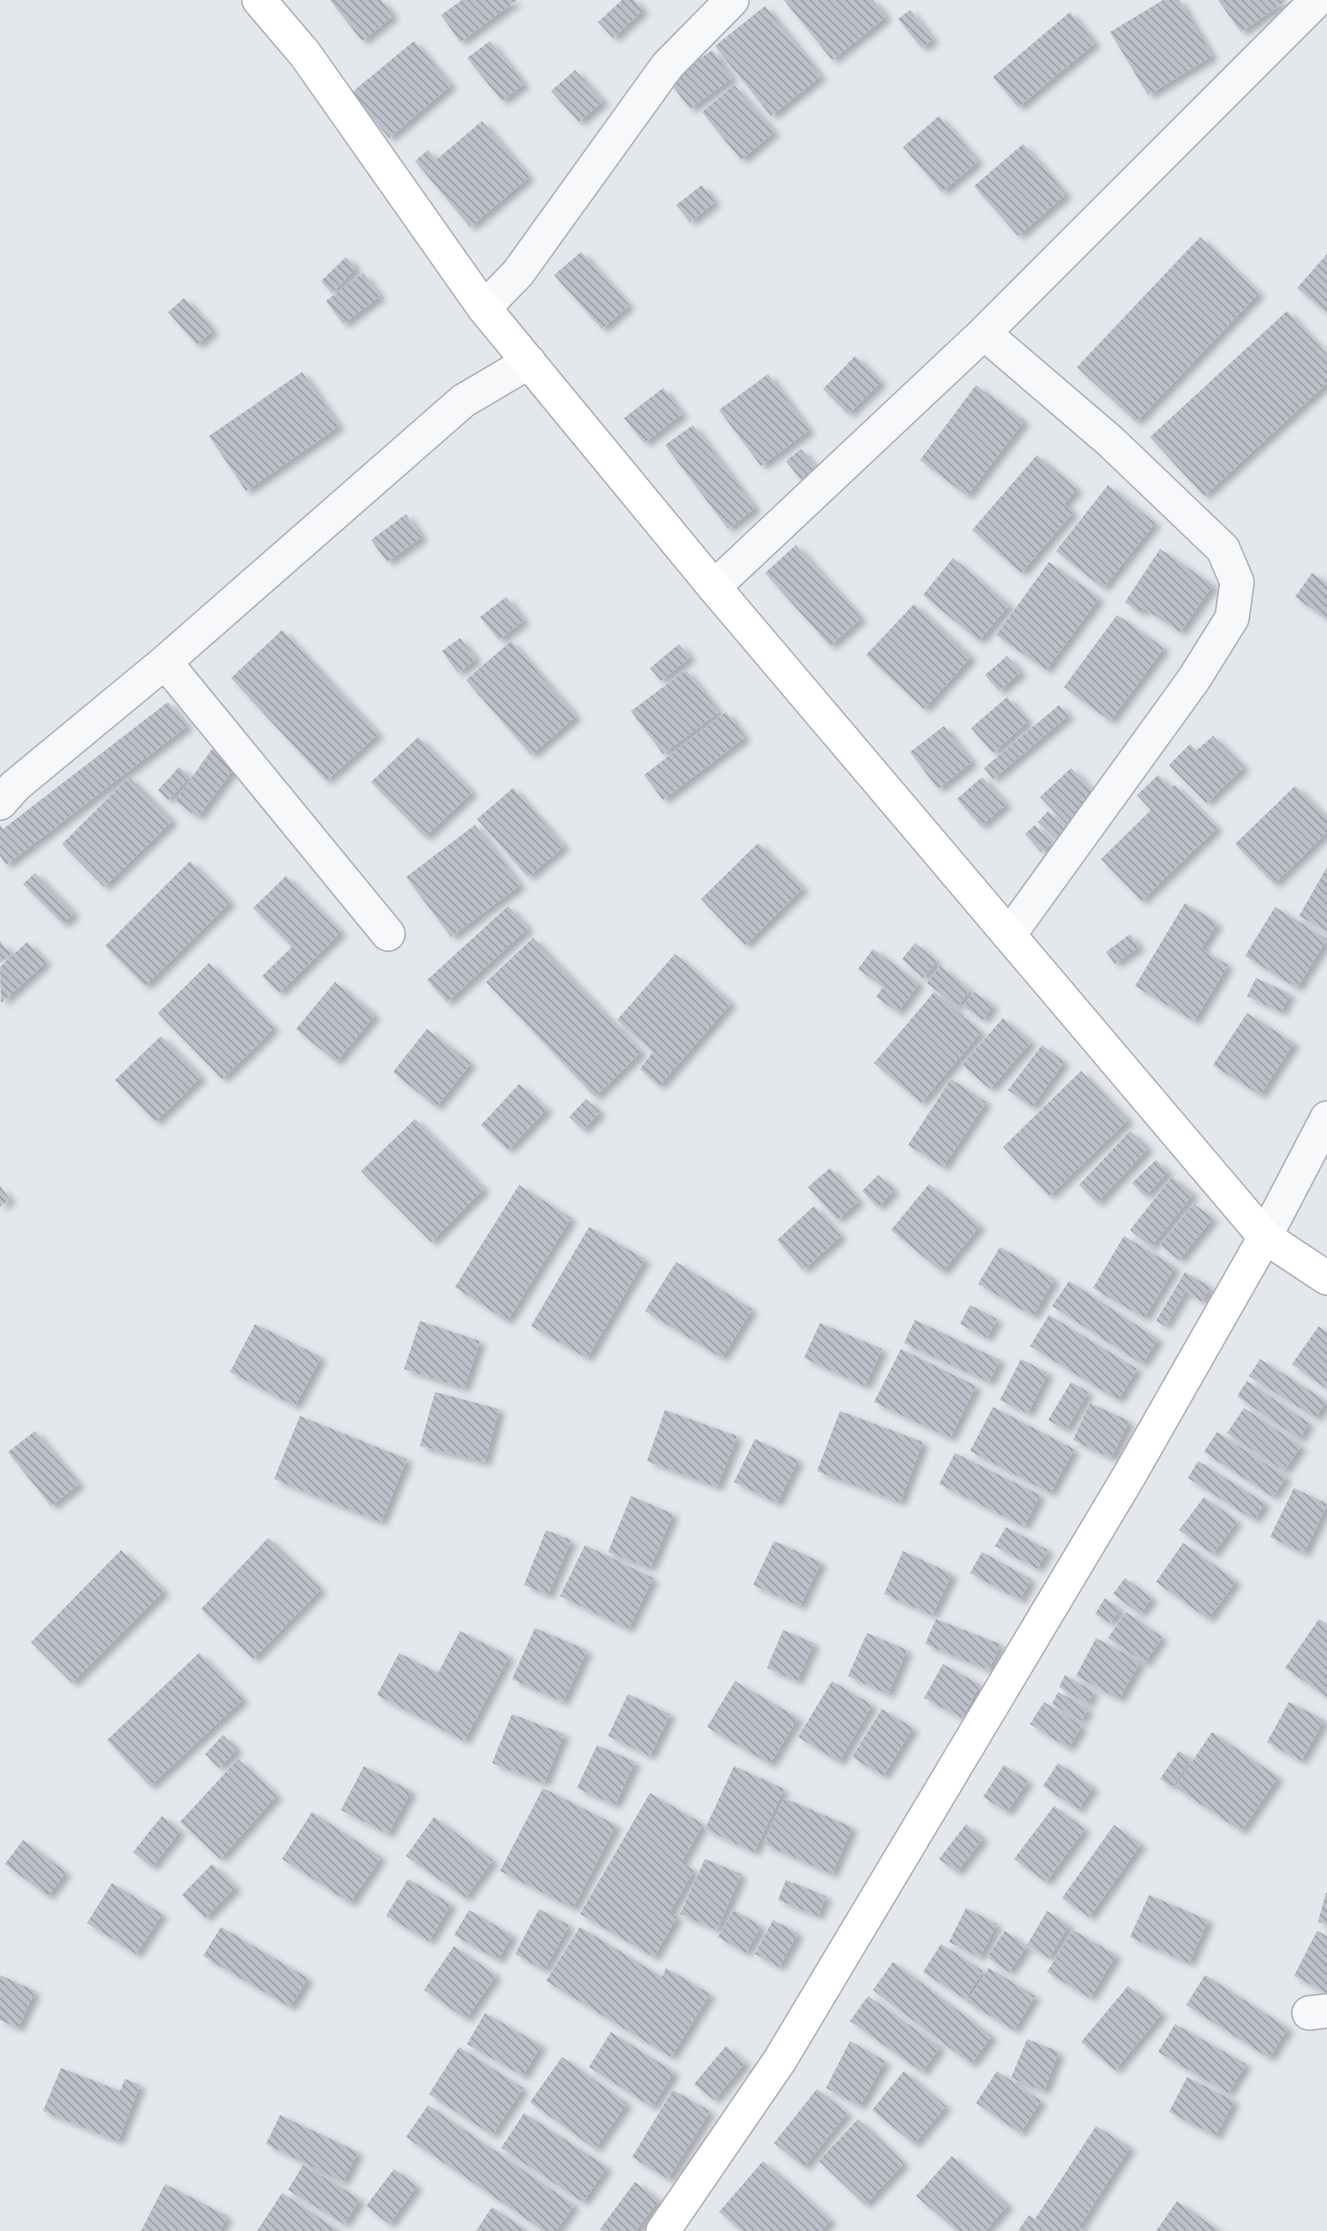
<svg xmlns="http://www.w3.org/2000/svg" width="1327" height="2231" font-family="Helvetica,sans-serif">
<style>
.building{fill:url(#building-back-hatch);filter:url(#shadow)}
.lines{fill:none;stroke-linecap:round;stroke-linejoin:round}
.minor-casing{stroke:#a9aeb7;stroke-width:36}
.tertiary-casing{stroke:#a9aeb7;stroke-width:36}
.secondary-casing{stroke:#a9aeb7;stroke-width:36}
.minor{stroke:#f7f8fa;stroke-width:33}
.tertiary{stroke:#f7f8fa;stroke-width:33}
.secondary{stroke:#fff;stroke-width:33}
</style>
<defs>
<pattern id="building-back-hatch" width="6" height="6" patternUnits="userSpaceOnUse" patternTransform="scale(1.5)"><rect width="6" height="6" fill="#bbc0ca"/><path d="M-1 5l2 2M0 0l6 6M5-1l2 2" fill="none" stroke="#989da6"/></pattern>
<filter id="shadow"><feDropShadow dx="6" dy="4" stdDeviation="3" flood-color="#0004"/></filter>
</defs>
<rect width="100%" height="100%" fill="#e4e7ec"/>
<path class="building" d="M330 0H381L393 16 362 41Z
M462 0H517L460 42 441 15Z
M622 0H634L643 10 613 38 598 22Z
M784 0H873L886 17 832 60Z
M1163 0H1179L1212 56 1148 95 1110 32Z
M1218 0H1287L1241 32Z
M765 6 821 76 771 116 715 46Z
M910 10 933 39 922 48 898 19Z
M1070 12 1095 43 1018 107 993 77Z
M414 41 451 85 389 138 351 93Z
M490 41 524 84 502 101 467 58Z
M712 50 732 78 690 109 669 81Z
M575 70 603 101 579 122 551 91Z
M734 85 774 132 741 160 702 112Z
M939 116 978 161 942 192 903 147Z
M482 121 529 177 470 227 415 161 428 150 436 160Z
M1023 144 1066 194 1018 236 974 186Z
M702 185 715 202 690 222 676 205Z
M1200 237 1259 293 1136 422 1077 367Z
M581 252 629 305 602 329 554 275Z
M1327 254V313L1297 288Z
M346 257 356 268 332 293 321 281Z
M363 273 380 296 343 324 326 301Z
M184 298 213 330 197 345 168 312Z
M1287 311 1327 355V383L1204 496 1150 437Z
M855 356 881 382 848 414 823 389Z
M302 372 339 426 246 491 209 436Z
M768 374 809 430 761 466 719 410Z
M976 385 1024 421 967 496 920 460Z
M663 388 682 414 644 443 624 418Z
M693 425 755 508 728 529 665 445Z
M801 449 816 468 801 480 786 461Z
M1037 455 1077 489 1064 504 1073 512 1021 573 972 530Z
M1108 485 1155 523 1103 588 1056 551Z
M406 514 422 537 387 562 371 540Z
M796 545 861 618 830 646 765 573Z
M1160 549 1213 585 1180 632 1144 608 1140 613 1125 602Z
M953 558 1009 605 979 641 923 595Z
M1049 562 1099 598 1046 670 996 635Z
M1312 573 1327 583V619L1295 597Z
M506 597 524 620 499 640 480 617Z
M914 604 971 657 924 709 866 655Z
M1117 615 1164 648 1110 721 1064 687Z
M282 630 378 734 326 781 231 678Z
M460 638 476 659 458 673 442 651Z
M511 641 576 716 531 755 466 680Z
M679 644 690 657 661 681 650 668Z
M1007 656 1021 672 999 691 985 675Z
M686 670 719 712 663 754 631 711Z
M1007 697 1028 721 993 753 971 728Z
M168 702 187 726 6 865 0 856V825L3 829Z
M1059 705 1069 715 993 779 984 768Z
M726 712 745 737 663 800 644 775Z
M944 726 972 762 938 789 910 752Z
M1213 736 1244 767 1206 803 1169 765 1190 744 1196 751Z
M418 737 472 792 425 837 371 782Z
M212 749 236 765 198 817 175 801Z
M179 767 190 777 168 800 158 790Z
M1071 768 1101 799 1071 829 1040 797Z
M1158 775 1170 788 1175 785 1217 828 1141 901 1101 859 1151 810 1137 795Z
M129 777 172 821 104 887 62 844Z
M982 777 1006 804 981 826 957 799Z
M1295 786 1327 818V832L1274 884 1235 844Z
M513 788 564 846 528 877 477 819Z
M1048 811 1068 830 1058 841 1038 822Z
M475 825 520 885 451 937 406 877Z
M1035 825 1052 843 1041 852 1025 834Z
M758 843 803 888 745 945 701 899Z
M190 861 230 902 145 986 105 946Z
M1327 867V931L1299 916Z
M35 873 74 913 63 924 23 884Z
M286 876 341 932 279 993 262 976 292 947 253 908Z
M1185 903 1217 923 1201 949 1228 965 1194 1021 1135 986Z
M508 906 528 928 447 1002 427 980Z
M1275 907 1327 939 1297 988 1245 956Z
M1130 934 1139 947 1115 964 1106 952Z
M533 938 641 1052 595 1097 486 982Z
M0 941 11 954 0 963Z
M27 942 46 962 1 1003 0 967Z
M915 943 937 961 923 978 902 959Z
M873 949 919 983 898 1012 876 997 883 987 858 969Z
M675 954 731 1003 659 1086 640 1069 653 1052 617 1020Z
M209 963 274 1028 222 1079 158 1013Z
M940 966 970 990 957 1007 927 983Z
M1256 978 1290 994 1281 1012 1247 996Z
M335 982 375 1015 336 1062 296 1029Z
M934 992 981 1032 921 1103 874 1063Z
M974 992 993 1005 983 1020 963 1006Z
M1247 1013 1294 1043 1260 1095 1213 1065Z
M1003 1018 1031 1042 990 1089 962 1065Z
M427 1029 471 1063 436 1107 393 1072Z
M161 1036 201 1077 155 1122 115 1080Z
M1042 1045 1064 1062 1032 1107 1008 1090Z
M1081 1071 1128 1120 1049 1196 1003 1147Z
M951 1079 986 1102 943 1167 908 1145Z
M519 1084 547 1109 508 1150 481 1125Z
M586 1099 600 1112 583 1130 569 1117Z
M415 1119 484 1189 431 1242 361 1171Z
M1130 1131 1148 1148 1097 1203 1079 1185Z
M1156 1160 1168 1172 1145 1196 1132 1183Z
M830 1168 859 1201 837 1220 808 1187Z
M878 1175 894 1190 878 1207 862 1191Z
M1172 1177 1193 1194 1151 1247 1130 1230Z
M929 1184 980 1226 942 1272 891 1230Z
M519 1185 571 1218 507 1321 455 1287Z
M0 1186 10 1199 0 1207Z
M1194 1204 1213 1218 1179 1260 1160 1245Z
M814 1206 841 1236 803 1270 777 1240Z
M589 1227 645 1259 587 1358 531 1326Z
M1124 1236 1175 1267 1144 1318 1093 1288Z
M1000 1247 1054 1279 1033 1316 978 1284Z
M676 1262 752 1309 722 1358 645 1311Z
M1185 1272 1210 1287 1202 1302 1185 1291 1165 1326 1156 1321Z
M1069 1281 1158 1339 1142 1364 1052 1306Z
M970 1305 997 1319 987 1338 960 1324Z
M1049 1315 1137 1369 1118 1400 1030 1346Z
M915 1320 1000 1360 989 1382 904 1343Z
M420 1321 480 1341 464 1388 404 1369Z
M820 1323 882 1349 865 1386 804 1358Z
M255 1324 321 1357 295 1406 230 1372Z
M1319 1326 1327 1332V1389L1292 1364Z
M901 1349 976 1386 950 1438 874 1402Z
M1021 1359 1048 1373 1028 1413 1000 1400Z
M1260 1359 1326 1401 1316 1418 1249 1376Z
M1247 1381 1309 1423 1299 1439 1237 1396Z
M1071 1382 1088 1392 1066 1430 1048 1420Z
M435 1392 499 1409 485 1462 420 1446Z
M1090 1403 1129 1421 1111 1458 1073 1440Z
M993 1407 1074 1449 1050 1493 970 1451Z
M1244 1408 1301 1446 1284 1471 1227 1433Z
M665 1410 737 1436 717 1487 647 1461Z
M840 1411 923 1442 900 1502 817 1471Z
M300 1416 407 1459 381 1522 274 1479Z
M35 1431 79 1484 51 1506 8 1452Z
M1217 1432 1286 1477 1273 1497 1204 1452Z
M755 1439 798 1460 777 1503 734 1482Z
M955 1453 1040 1495 1024 1526 939 1484Z
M1198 1461 1265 1503 1254 1520 1188 1478Z
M1294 1488 1327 1504 1304 1553 1270 1537Z
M631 1496 673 1514 650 1568 608 1552Z
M1204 1497 1237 1521 1213 1554 1179 1530Z
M1006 1527 1048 1550 1037 1569 995 1546Z
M546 1530 571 1540 548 1595 524 1585Z
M268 1538 321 1589 253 1659 201 1609Z
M774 1541 821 1562 800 1606 753 1585Z
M1183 1543 1236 1581 1208 1619 1156 1582Z
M585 1545 653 1578 628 1629 560 1596Z
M121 1550 164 1591 72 1683 31 1642Z
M903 1551 952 1574 932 1615 884 1594Z
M982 1552 1031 1579 1020 1600 970 1573Z
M1125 1578 1152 1598 1140 1614 1113 1594Z
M1105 1598 1120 1609 1110 1623 1095 1614Z
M1126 1612 1162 1637 1145 1663 1108 1638Z
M936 1619 1000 1644 989 1670 925 1644Z
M1319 1619 1327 1625V1697L1285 1668Z
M535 1628 587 1650 563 1702 512 1679Z
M783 1630 814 1643 797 1681 767 1668Z
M460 1631 509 1656 464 1741 377 1695 399 1653 438 1673Z
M867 1633 907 1650 888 1694 848 1676Z
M1096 1638 1140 1662 1119 1699 1076 1676Z
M199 1653 243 1699 150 1786 107 1740Z
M943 1664 980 1685 962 1718 924 1698Z
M1065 1675 1094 1692 1087 1704 1059 1687Z
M735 1681 798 1718 770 1764 707 1727Z
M832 1681 872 1705 839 1762 798 1737Z
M1058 1692 1088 1709 1081 1721 1052 1704Z
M628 1694 670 1714 650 1756 608 1736Z
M1044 1702 1082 1726 1068 1748 1030 1724Z
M1289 1702 1324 1720 1301 1761 1267 1742Z
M882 1709 913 1728 883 1776 852 1757Z
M512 1714 564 1734 544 1783 492 1763Z
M1212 1732 1278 1777 1241 1831 1175 1787Z
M223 1735 237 1749 219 1768 205 1754Z
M597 1745 635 1762 615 1805 577 1788Z
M1179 1751 1191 1759 1172 1787 1160 1779Z
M238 1759 277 1795 220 1859 180 1822Z
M1058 1763 1093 1787 1078 1810 1043 1786Z
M1004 1765 1028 1781 1007 1812 983 1797Z
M364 1766 411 1791 388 1834 341 1810Z
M734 1766 784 1789 754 1852 705 1829Z
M543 1788 616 1825 573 1908 500 1871Z
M650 1793 703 1824 681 1863 694 1870 670 1912 677 1917 654 1957 580 1914Z
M784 1798 852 1827 832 1874 764 1844Z
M1054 1806 1085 1829 1046 1882 1014 1859Z
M312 1812 381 1857 350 1903 282 1859Z
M162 1816 180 1831 152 1867 133 1852Z
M434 1817 493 1860 465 1898 406 1856Z
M966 1824 983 1838 957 1872 939 1859Z
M1114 1825 1141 1844 1089 1917 1062 1898Z
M23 1840 66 1872 48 1896 5 1864Z
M705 1859 741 1874 717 1930 680 1914Z
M212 1864 236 1887 205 1918 182 1895Z
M408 1879 451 1904 429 1941 386 1916Z
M786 1880 826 1896 818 1916 778 1900Z
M112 1883 162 1914 136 1954 87 1923Z
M1326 1893H1327V1924L1318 1922Z
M1149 1895 1208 1920 1189 1963 1130 1937Z
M966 1908 997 1924 980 1957 949 1942Z
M539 1909 569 1925 544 1970 515 1954Z
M469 1910 512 1935 498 1960 454 1935Z
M734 1910 761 1926 746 1953 718 1937Z
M1047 1911 1069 1925 1049 1958 1027 1945Z
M773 1920 798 1933 779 1967 755 1954Z
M221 1927 308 1978 290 2007 203 1956Z
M580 1927 662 1977 666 1968 710 1994 671 2057 546 1981Z
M1073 1930 1116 1955 1090 1998 1047 1972Z
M1005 1931 1027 1946 1009 1972 987 1957Z
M1317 1931 1327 1936V1993L1294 1976Z
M941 1944 983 1971 965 1999 923 1972Z
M454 1946 496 1975 466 2019 424 1990Z
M893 1962 992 2036 971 2064 873 1990Z
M989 1968 1035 1996 1014 2030 967 2002Z
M0 1975 35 1991 18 2028 0 2020Z
M1205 1975 1288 2028 1269 2058 1186 2005Z
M1128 1986 1162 2013 1115 2070 1081 2042Z
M868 1996 940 2047 922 2072 850 2021Z
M485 2013 541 2045 523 2076 467 2044Z
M1175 2024 1246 2064 1228 2093 1158 2052Z
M611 2032 674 2072 652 2107 589 2067Z
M1027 2039 1059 2052 1044 2091 1011 2078Z
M850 2041 885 2061 860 2106 826 2088Z
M726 2046 745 2063 714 2100 694 2084Z
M459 2047 523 2088 492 2135 429 2094Z
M562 2057 627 2103 595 2149 530 2102Z
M61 2068 120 2091 125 2079 140 2085 118 2141 43 2111Z
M904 2071 946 2106 914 2144 872 2110Z
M997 2071 1041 2101 1020 2133 976 2103Z
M1187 2077 1234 2101 1216 2136 1169 2112Z
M817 2089 847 2113 804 2167 774 2143Z
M673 2090 710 2111 668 2179 632 2157Z
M428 2105 574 2205 556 2231H544L406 2137Z
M524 2113 607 2167 583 2202 501 2148Z
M280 2115 358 2152 343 2182 266 2144Z
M858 2119 904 2163 865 2205 819 2161Z
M1096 2126 1130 2147 1079 2227 1085 2231H1018L1029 2215 1035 2219Z
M952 2156 1008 2205 985 2231H957L916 2196Z
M763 2161 831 2220 821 2231H742L719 2212Z
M303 2165 360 2199 344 2224 288 2190Z
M394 2169 417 2186 389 2224 366 2206Z
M635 2182 659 2200 635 2231H603L600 2229Z
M165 2184 227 2216 220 2231H141Z
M282 2193 339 2231H257Z
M1177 2201 1220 2231H1156Z
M492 2207 527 2231H476Z"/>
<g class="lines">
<defs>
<path id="minor" d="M484 308 518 273 667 66 732 0
M984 333 1110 441 1223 549 1237 582 1232 618 1194 679 1009 935
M714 587 984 333 1317 0
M165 662 388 934
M0 803 15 786 165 662 463 401 529 362
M1309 2013 1327 2011"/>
<path id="tertiary" d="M1265 1237 1327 1118"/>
<path id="secondary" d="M259 0 305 54 484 308 714 587 1265 1237 1327 1278
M663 2231 780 2060 1129 1476 1265 1237"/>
</defs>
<use href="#minor" class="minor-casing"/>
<use href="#tertiary" class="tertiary-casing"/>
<use href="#secondary" class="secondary-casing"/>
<use href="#minor" class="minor"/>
<use href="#tertiary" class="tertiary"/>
<use href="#secondary" class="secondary"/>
</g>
</svg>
